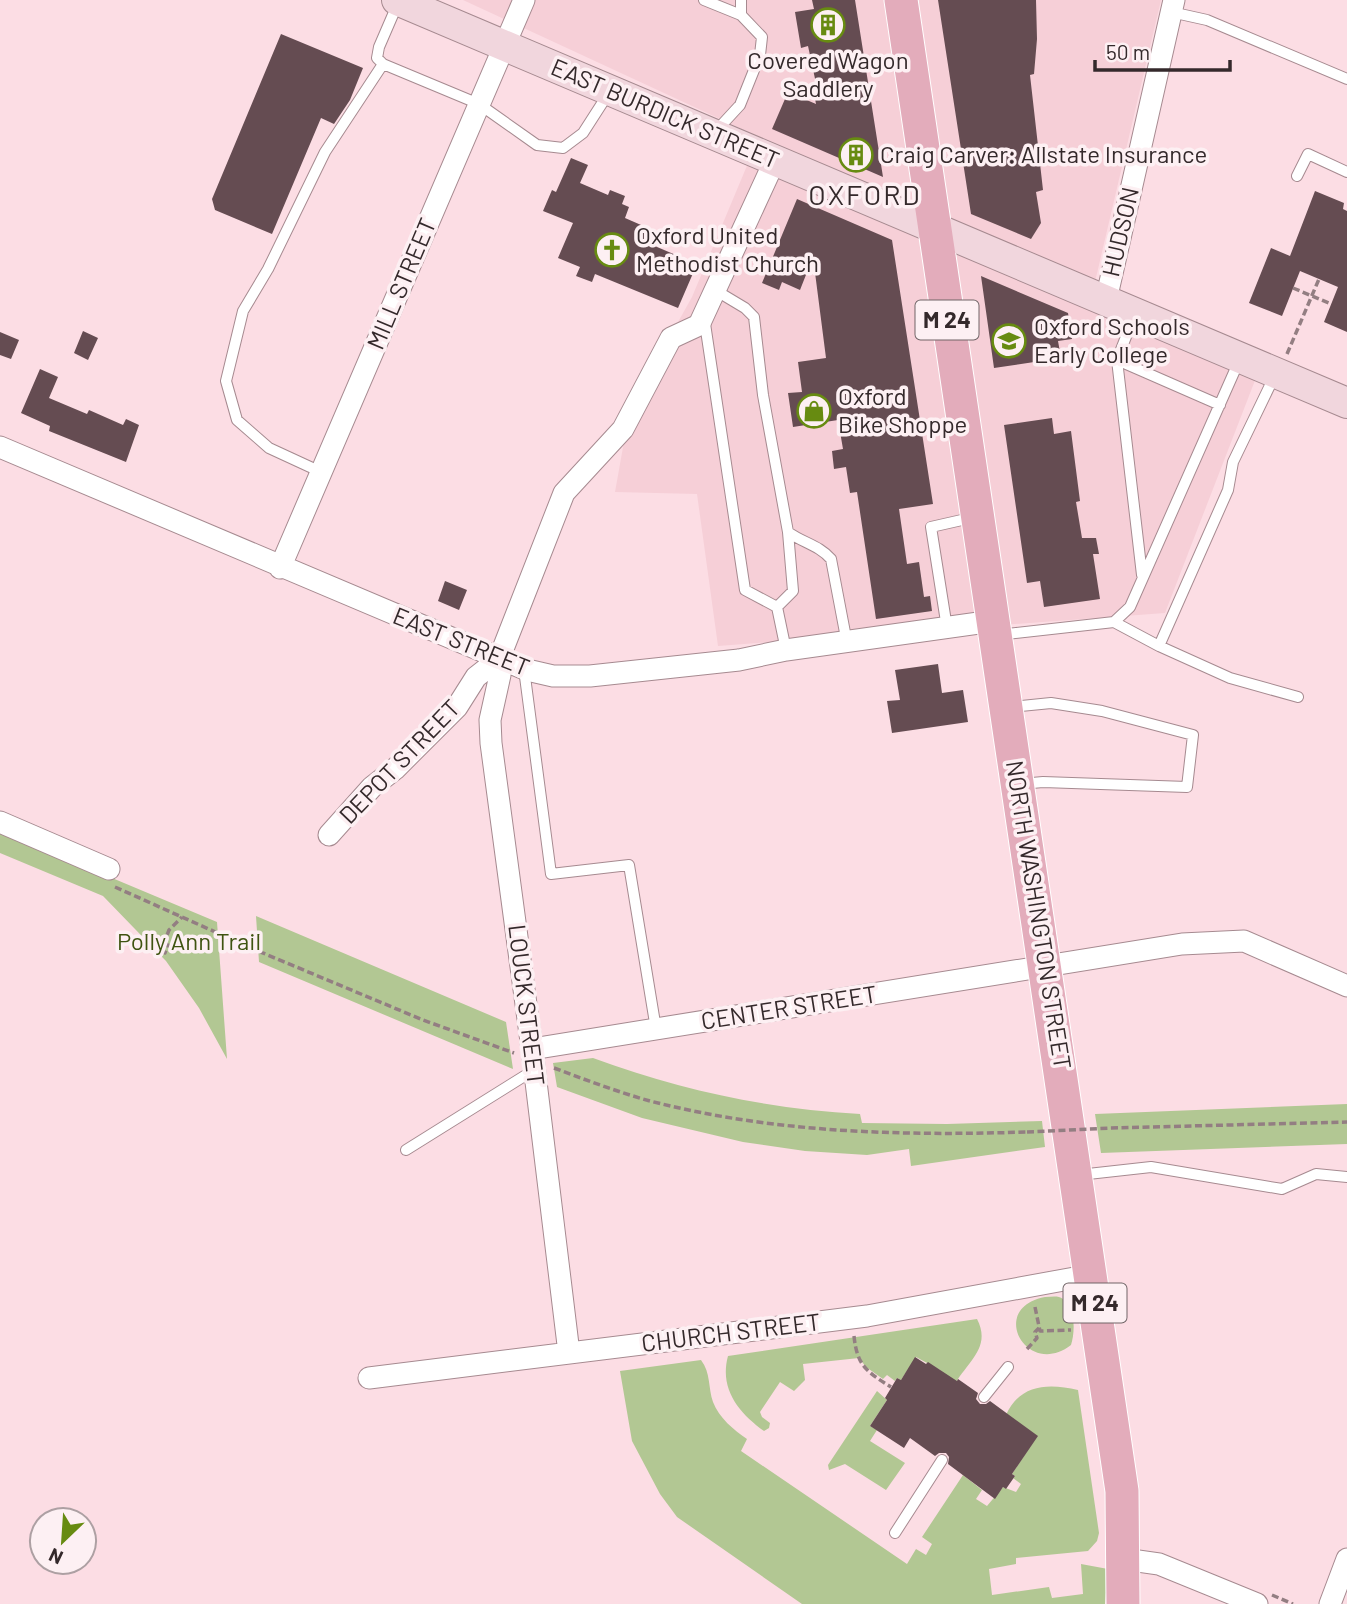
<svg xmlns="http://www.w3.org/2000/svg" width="1347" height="1604" font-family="Barlow,sans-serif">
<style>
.built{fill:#f6cfd7}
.green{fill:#b2c793}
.building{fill:#654c52}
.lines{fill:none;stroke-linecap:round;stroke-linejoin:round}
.lane-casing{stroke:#a68a90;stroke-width:12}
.street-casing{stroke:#a68a90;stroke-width:23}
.secondary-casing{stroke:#a68a90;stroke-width:32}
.primary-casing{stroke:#fff;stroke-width:35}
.path{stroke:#937e82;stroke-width:3.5;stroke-dasharray:7 3.5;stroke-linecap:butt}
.lane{stroke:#fff;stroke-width:10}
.street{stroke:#fff;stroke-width:21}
.secondary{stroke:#f1d6dd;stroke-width:30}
.primary{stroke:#e3acbb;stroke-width:33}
.path-bridge{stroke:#937e82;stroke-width:3.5;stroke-dasharray:7 3.5;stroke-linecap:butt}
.labels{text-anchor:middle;stroke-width:7;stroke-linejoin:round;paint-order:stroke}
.shield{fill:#fdf0f3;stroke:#706567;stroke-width:2}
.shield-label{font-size:23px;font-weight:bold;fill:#34292b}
.poi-label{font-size:24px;fill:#34292b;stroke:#fdf0f3;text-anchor:start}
.street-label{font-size:24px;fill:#34292b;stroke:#fdf0f3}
.park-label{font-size:24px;fill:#3f5411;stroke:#fdf0f3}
.quarter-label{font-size:28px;letter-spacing:2px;fill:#34292b;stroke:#fdf0f3}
</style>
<rect width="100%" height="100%" fill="#fcdde4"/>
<path class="built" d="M463 0H1161L1095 282 1266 352 1165 613 718 646 697 494 615 492 630 408 692 297 759 137Z"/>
<path class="green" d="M0 831 217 922 227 1059 199 1008 166 961 103 896 0 853Z
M256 916 506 1022 513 1069 259 962Z
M593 1058C680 1090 767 1109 860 1114L862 1123 947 1124 1042 1121 1045 1147 911 1166 909 1149 867 1155 805 1151 743 1142 642 1118 557 1087 553 1063Z
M1347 1104V1144L1101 1153 1095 1114Z
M1045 1297C1051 1297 1058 1295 1063 1299 1076 1308 1075 1333 1071 1345 1027 1379 987 1308 1045 1297Z
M977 1319C992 1348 967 1362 953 1387L940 1370 916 1357 901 1380 897 1378 895 1381 887 1375 883 1379 866 1367 859 1358 803 1364 805 1380 794 1391 780 1382 760 1412 762 1417 770 1423 769 1428 764 1431C739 1413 719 1389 728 1356Z
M701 1360C711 1373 708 1388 713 1402 719 1418 734 1430 747 1439L741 1451 907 1564 916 1549 926 1555 932 1544 922 1537 963 1475 982 1490 976 1499 987 1506 1003 1487 1016 1492 1021 1484 1013 1478 1015 1476 1012 1474 1037 1436 1006 1415C1020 1384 1048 1383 1078 1390L1099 1533 1097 1541 1088 1551 1016 1558V1564L989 1569 992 1595 1049 1587 1052 1598 1083 1594 1081 1564 1108 1569 1105 1604H802L677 1517 660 1494 632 1441 620 1371Z
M877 1391 887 1400 870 1426 877 1430 870 1441 905 1463 886 1490 845 1464 829 1470 828 1465Z"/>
<path class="building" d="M812 0H855L883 177 772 129 788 92 816 104 813 88H817L808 46 801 48 795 12 814 9Z
M938 0H1036L1037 39 1034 74 1030 75 1043 190 1036 192 1041 223 1031 239 971 214Z
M281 34 363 68 350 100 334 124 321 118 272 234 215 210 212 199Z
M571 158 588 165 580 183 608 195 610 190 625 196 622 204 629 207 625 218 648 228 643 241 697 264 678 308 595 274 592 282 576 276 580 267 558 258 573 223 543 211 552 190 556 192Z
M1315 191 1344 203 1343 209 1347 211V332L1324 322 1338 287 1300 271 1282 316 1249 303 1271 248 1290 256Z
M797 199 892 240 933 504 899 509 907 564 919 562 924 597 930 596 932 611 876 619 857 492 850 493 846 467 834 469 832 451 843 449 838 420 793 427 788 393 802 392 798 362 826 358 813 257 800 290 782 282 779 290 762 283Z
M981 276 1068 313 1072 339 1058 341 1061 358 994 368Z
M83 331 98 338 88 360 74 353Z
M0 332 19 340 11 359 0 355Z
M40 369 58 377 49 398 87 414 89 410 123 425 126 419 139 425 126 462 49 431 50 426 21 413Z
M1052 418 1054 434 1071 431 1080 501 1076 502 1082 538H1096L1099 554H1093L1100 599 1044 607 1040 581 1027 583 1004 425Z
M445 581 467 590 459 610 438 601Z
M938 664 942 693 963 690 968 722 892 733 887 701 900 700 895 670Z
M915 1357 926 1364 928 1362 957 1381 958 1379 978 1393 976 1399 980 1404H986L990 1401 1038 1436 1012 1474 1015 1476 1006 1489 1003 1487 995 1499 948 1464 949 1457 946 1453H939L935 1456 910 1438 904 1448 870 1426 887 1400 885 1398 897 1378 901 1380Z"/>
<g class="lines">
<defs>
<path id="lane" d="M704 0 741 15V0
M398 3 379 47 377 58 383 64 479 104 537 145 563 148 583 133 610 91
M1171 12 1207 20 1347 79
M716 131 740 105 760 55 762 37 741 15
M1297 176 1308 154 1347 172
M715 290 745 308 754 317 763 395 788 532C803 543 819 545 831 559L847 643
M1134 316 1117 360 1142 575
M704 317 745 590 777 607
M1117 360 1220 405
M321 472 269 448 237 420 226 381 243 311 268 269 325 152 383 64
M1114 622 1159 646 1228 490 1233 462 1275 375
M947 628 931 527 975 517
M998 635 1114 622 1130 607 1239 361
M1159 646 1230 678 1298 697
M786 650 777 607 793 591 788 532
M524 669 551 874 629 865 656 1029
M1011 707 1051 703 1102 711 1193 735 1187 787 1043 782 1021 784
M406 1150 534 1070
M1079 1175 1151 1167 1282 1189 1316 1174 1347 1177
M984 1397 1008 1367
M895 1533 942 1460"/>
<path id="street" d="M1106 300 1174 0
M0 447 527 670 553 676H590L739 660 786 650 993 621
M280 568 524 0
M0 822 109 869
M329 835 372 787 395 769 457 707 476 677 499 659
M532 1049 1182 944 1244 941 1347 986
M569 1353 532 1049 491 743 490 720 500 675 499 659 564 493 623 429 671 338 699 325 775 160
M369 1378 867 1316 1091 1275
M1124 1559 1159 1564 1257 1604
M1330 1604 1347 1559"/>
<path id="secondary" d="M397 0 1347 403"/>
<path id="primary" d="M901 0 1122 1491 1123 1604"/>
</defs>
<use href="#lane" class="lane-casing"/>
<use href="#street" class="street-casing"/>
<use href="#secondary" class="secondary-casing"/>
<use href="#primary" class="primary-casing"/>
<path class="path" d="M1293 288 1331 304
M1287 354 1319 279
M115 887 251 948 423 1020 514 1053
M164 943 168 945 165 953 157 949 161 942 164 943 169 930 182 917
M554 1068C586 1080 618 1092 650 1101 774 1133 901 1136 1027 1132
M1111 1128 1347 1122
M1035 1307 1040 1331 1071 1330
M854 1336C857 1366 867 1372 891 1387
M1027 1349 1037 1338 1035 1332 1039 1328
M1272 1595 1293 1604"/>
<use href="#lane" class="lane"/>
<use href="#street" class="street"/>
<use href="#secondary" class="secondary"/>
<use href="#primary" class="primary"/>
<path class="path-bridge" d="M1027 1132 1111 1128"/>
</g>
<defs>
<symbol id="building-ring" viewBox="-11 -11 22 22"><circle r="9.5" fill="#fdf0f3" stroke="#678b11" stroke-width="1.5"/><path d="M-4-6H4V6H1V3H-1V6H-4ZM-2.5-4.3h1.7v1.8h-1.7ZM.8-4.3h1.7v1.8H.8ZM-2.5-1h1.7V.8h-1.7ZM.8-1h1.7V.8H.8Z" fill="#678b11"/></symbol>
<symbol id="church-ring" viewBox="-11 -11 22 22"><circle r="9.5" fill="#fdf0f3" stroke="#678b11" stroke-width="1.5"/><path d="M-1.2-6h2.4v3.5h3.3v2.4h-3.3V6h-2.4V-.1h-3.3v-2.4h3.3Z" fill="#678b11"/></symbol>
<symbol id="school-ring" viewBox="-11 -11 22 22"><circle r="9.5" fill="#fdf0f3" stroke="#678b11" stroke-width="1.5"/><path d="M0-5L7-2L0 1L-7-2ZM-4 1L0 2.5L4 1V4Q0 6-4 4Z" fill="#678b11"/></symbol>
<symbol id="shop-ring" viewBox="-11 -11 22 22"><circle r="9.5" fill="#fdf0f3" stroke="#678b11" stroke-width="1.5"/><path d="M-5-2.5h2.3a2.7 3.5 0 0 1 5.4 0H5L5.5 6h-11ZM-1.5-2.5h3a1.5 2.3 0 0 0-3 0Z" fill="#678b11"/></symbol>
</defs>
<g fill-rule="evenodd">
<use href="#building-ring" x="809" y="6" width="38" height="38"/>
<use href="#building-ring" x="837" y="136" width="38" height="38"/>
<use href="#church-ring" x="593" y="231" width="38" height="38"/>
<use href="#school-ring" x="990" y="322" width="38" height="38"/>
<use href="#shop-ring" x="795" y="392" width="38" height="38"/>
</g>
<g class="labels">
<g class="shield">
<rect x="915.5" y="300.5" width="63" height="39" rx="5"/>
<rect x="1063.5" y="1283.5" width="63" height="39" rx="5"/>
</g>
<g class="shield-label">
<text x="947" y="328">M 24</text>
<text x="1095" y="1311">M 24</text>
</g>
<g class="poi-label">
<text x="828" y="69" text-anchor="middle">Covered Wagon<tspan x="828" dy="28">Saddlery</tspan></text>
<text x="880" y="163">Craig Carver: Allstate Insurance</text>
<text x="636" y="244">Oxford United<tspan x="636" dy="28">Methodist Church</tspan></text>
<text x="1034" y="335">Oxford Schools<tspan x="1034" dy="28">Early College</tspan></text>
<text x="838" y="405">Oxford<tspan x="838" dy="28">Bike Shoppe</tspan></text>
</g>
<g class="street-label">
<text transform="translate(665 114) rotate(23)" y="8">EAST BURDICK STREET</text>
<text transform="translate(1121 232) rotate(-77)" y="8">HUDSON</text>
<text transform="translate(402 284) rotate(-67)" y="8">MILL STREET</text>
<text transform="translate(461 642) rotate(22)" y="8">EAST STREET</text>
<text transform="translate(400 762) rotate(-46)" y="8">DEPOT STREET</text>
<text transform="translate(1038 915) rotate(81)" y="8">NORTH WASHINGTON STREET</text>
<text transform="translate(526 1005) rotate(83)" y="8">LOUCK STREET</text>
<text transform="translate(789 1008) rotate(-9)" y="8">CENTER STREET</text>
<text transform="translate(731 1333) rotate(-7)" y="8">CHURCH STREET</text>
</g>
<g class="park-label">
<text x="189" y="950">Polly Ann Trail</text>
</g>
<g class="quarter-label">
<text x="865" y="205">OXFORD</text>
</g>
</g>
<g transform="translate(63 1541) rotate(205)"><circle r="33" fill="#fdf0f3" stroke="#ada0a3" stroke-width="2"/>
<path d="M0-5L12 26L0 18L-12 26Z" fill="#678b11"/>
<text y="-10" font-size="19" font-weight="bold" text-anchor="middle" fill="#34292b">N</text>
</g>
<path d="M1095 60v10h135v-10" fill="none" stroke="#34292b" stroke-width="3.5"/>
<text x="1106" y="60" font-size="21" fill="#34292b" stroke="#fdf0f3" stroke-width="5" paint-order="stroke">50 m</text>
</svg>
